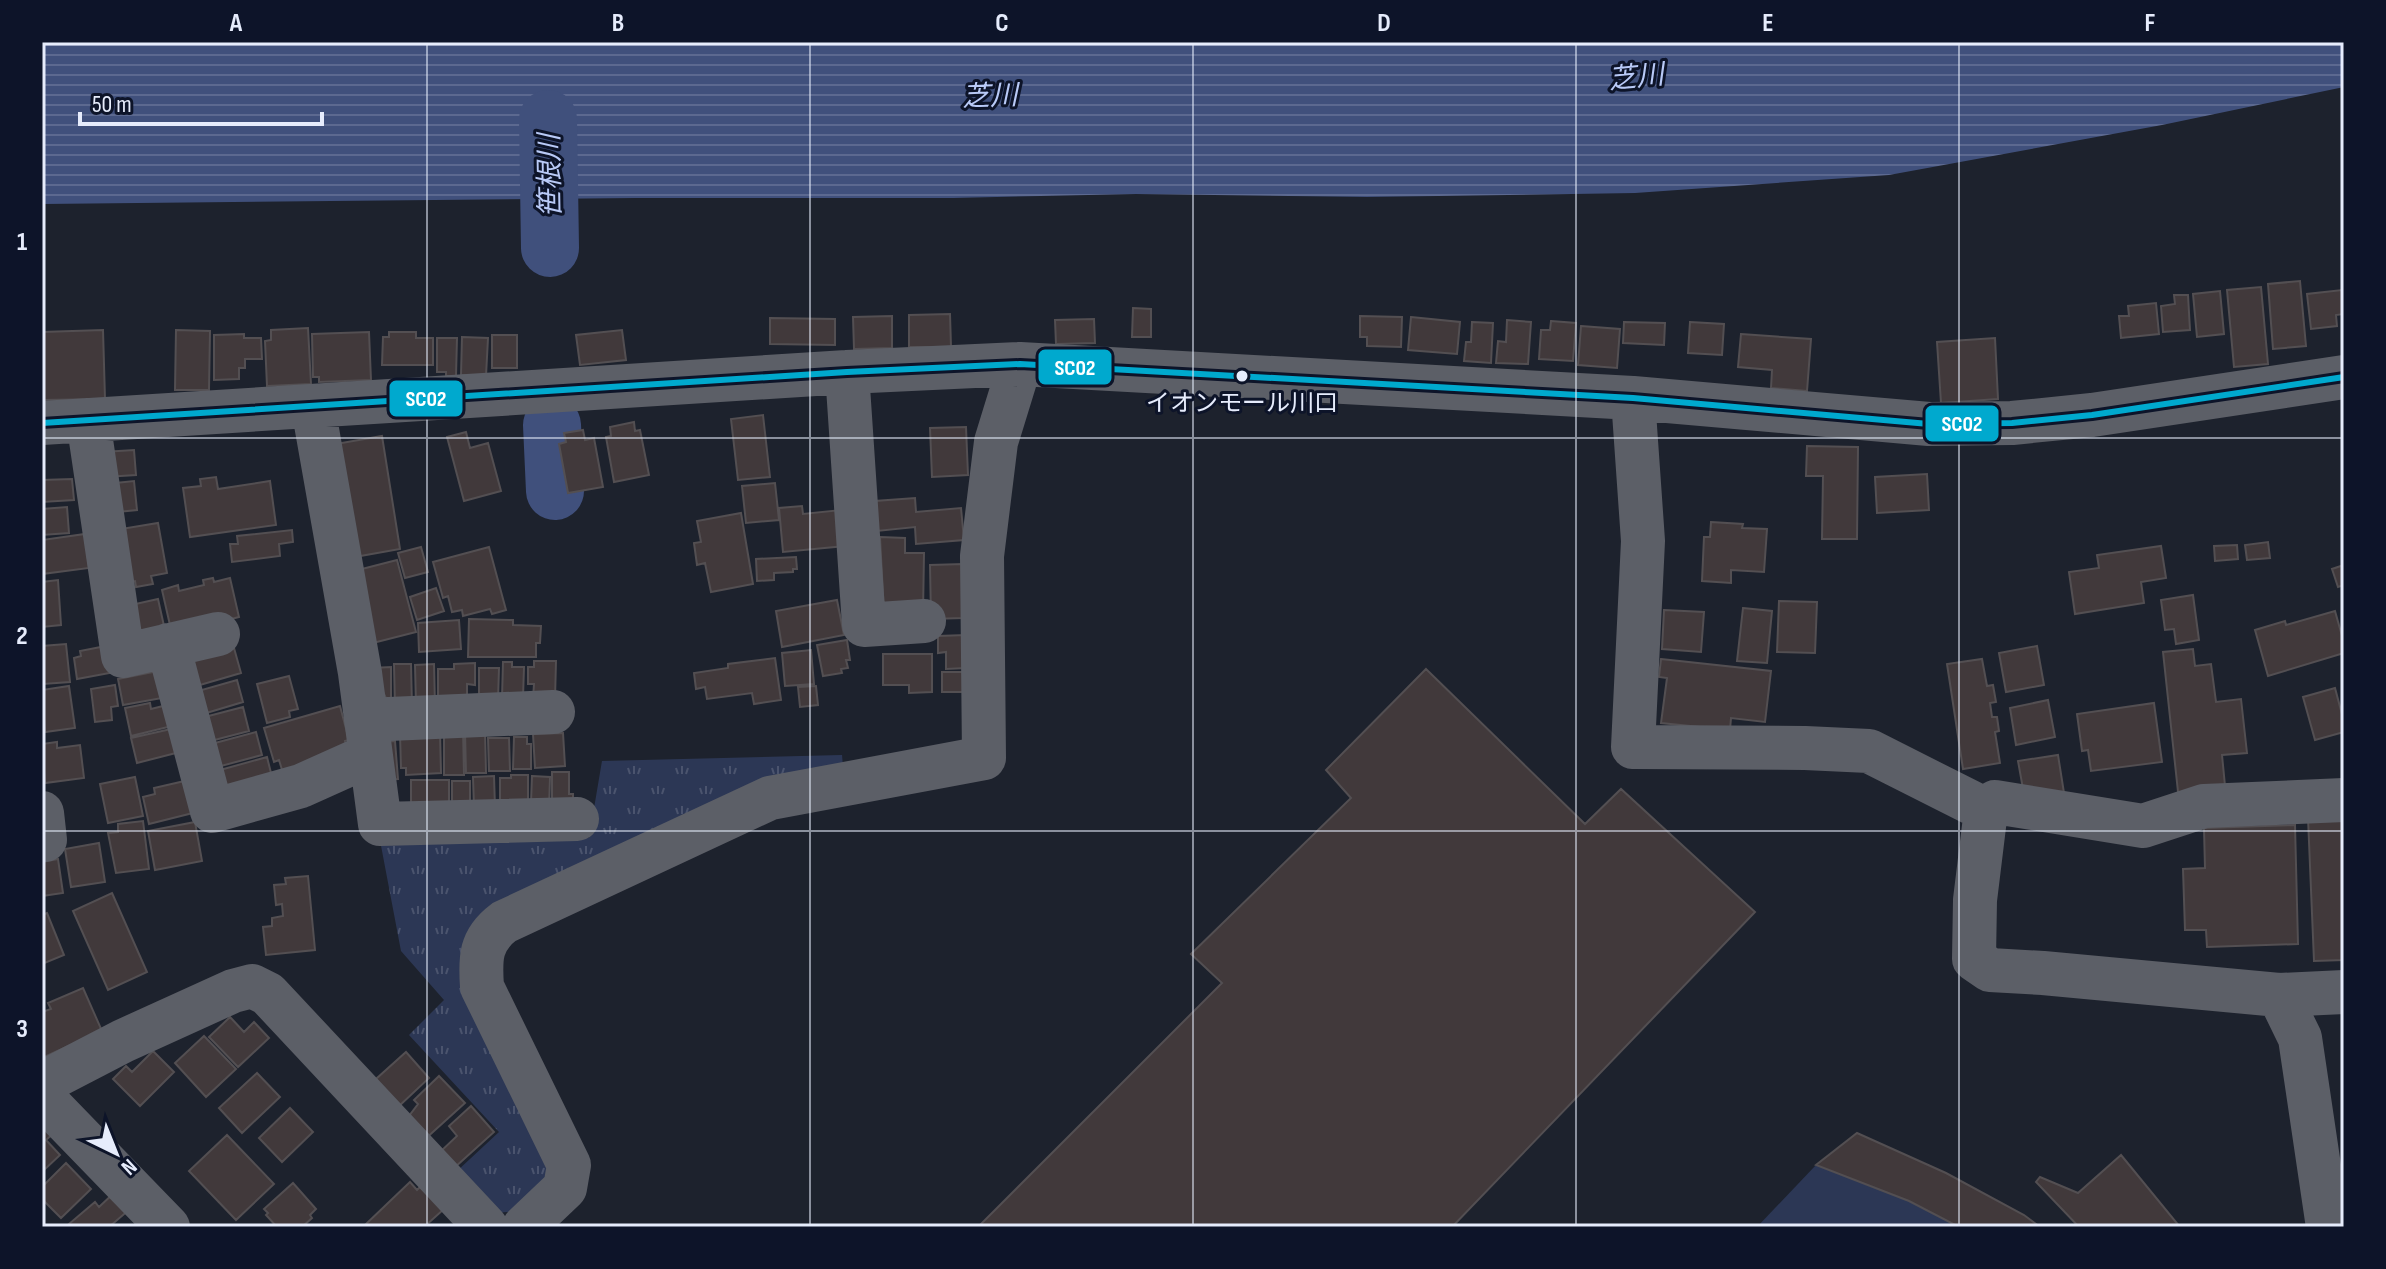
<svg xmlns="http://www.w3.org/2000/svg" width="2386" height="1269" font-family="'Sofia Sans Condensed','Noto Sans JP',sans-serif">
<style>
.grass{fill:#2c3755}
.park{fill:url(#park-tufts)}
.water{fill:url(#water-rules)}
.lines{fill:none;stroke-linecap:round;stroke-linejoin:round}
.river{stroke:#40507c;stroke-width:58}
.building{fill:#41393b;stroke:#534f52;stroke-width:2}
.minor{stroke:#5c5f67;stroke-width:44}
.bus-1-casing{stroke:#0d1429;stroke-width:12}
.bus-1{stroke:#00a9ce;stroke-width:6}
.grid{fill:none;stroke:#e6ecfc;stroke-width:2;stroke-opacity:0.55}
.bus-dot{fill:#e6ecfc;stroke:#0d1429;stroke-width:3}
.labels{text-anchor:middle;stroke-width:6;stroke-linejoin:round;paint-order:stroke}
.bus-label{font-size:24px;fill:#e6ecfc;stroke:#0d1429}
.water-label{font-size:28px;font-style:italic;fill:#b9caf7;stroke:#0d1429}
.line-badge{stroke:#0d1429;stroke-width:3}
.badge-label{font-size:22px;text-anchor:middle;font-weight:bold;fill:#fff}
.neatline{fill:none;stroke:#e6ecfc;stroke-width:3}
.grid-label{font-size:26px;text-anchor:middle;font-weight:bold;fill:#e6ecfc}
</style>
<defs>
<pattern id="park-tufts" width="24" height="20" patternUnits="userSpaceOnUse" patternTransform="scale(2)"><rect width="24" height="20" fill="#2c3755"/><path d="M3 7l-1-3M5 7V3M7 7l1-3M15 17l-1-3M17 17v-4M19 17l1-3" fill="none" stroke="#4b546e"/></pattern>
<pattern id="water-rules" width="6" height="5" patternUnits="userSpaceOnUse" patternTransform="scale(2)"><rect width="6" height="5" fill="#40507c"/><path d="M0 2.5h6" fill="none" stroke="#5c6990"/></pattern>
</defs>
<rect width="100%" height="100%" fill="#1d222d"/>
<path class="grass" d="M1816 1165 1909 1201 1959 1227H1757Z"/>
<path class="park" d="M842 755 843 767 482 916 549 1163 546 1187 519 1211 495 1213 456 1172 499 1132 409 1035 444 1000 401 951 379 835 589 838 602 761Z"/>
<path class="water" d="M42 42H2344V87L2162 125 1889 175 1635 193 1367 197 1136 194 953 198H635L42 204Z"/>
<g class="lines">
<path class="river" d="M548 119 550 248
M552 425 555 491"/>
</g>
<path class="building" d="M2300 281 2306 346 2273 349 2268 284Z
M2261 287 2268 364 2234 367 2227 290Z
M2342 290 2344 314 2336 315 2337 326 2311 329 2307 294Z
M2220 291 2224 334 2197 337 2193 294Z
M2174 295H2188L2190 330 2163 332 2161 306 2175 304Z
M2156 303 2159 334 2121 338 2119 316H2129L2128 306Z
M1133 308 1151 309V337H1132Z
M950 314 951 347H909V315Z
M892 316V348L854 349 853 317Z
M1360 316 1402 317 1401 347 1367 346V337H1360Z
M1411 317 1460 322 1457 354 1408 350Z
M770 318 835 319V345L770 344Z
M1094 319 1095 343 1056 344 1055 320Z
M1507 320 1531 322 1528 364 1496 363 1498 341 1506 342Z
M1551 321 1576 323 1573 361 1539 359 1541 330H1550Z
M1472 322 1493 323 1491 363 1464 361 1466 342H1471Z
M1624 322 1665 323 1664 345 1623 343Z
M1690 322 1724 324 1722 355 1688 353Z
M1581 326 1620 329 1617 368 1578 365Z
M308 328 311 384 267 386 265 341 271 340V330Z
M103 330 105 399 42 400V332Z
M176 330 210 331 209 390H175Z
M622 330 626 360 580 365 576 335Z
M369 332 371 380 319 382V377H313L312 334Z
M389 332H416V338H433V365H382L383 337H389Z
M244 334V338H261L262 359H245V368H239V379L214 380V335Z
M1741 334 1811 339 1807 391 1771 388 1772 370 1738 367Z
M492 335H517V368H492Z
M462 337 488 338 486 376 461 375Z
M437 338H457L456 376H446V372H437Z
M1995 338 1998 399 1941 403 1937 342Z
M763 415 770 477 738 480 731 419Z
M634 422 635 431 640 430 649 475 614 482 606 437 611 436 610 427Z
M966 427 968 475 932 477 930 428Z
M583 430 585 440 594 438 603 487 568 493 559 444 566 442 564 433Z
M466 432 470 448 488 443 501 491 464 501 447 437Z
M382 436 400 549 349 558 330 445Z
M1807 446 1858 447 1857 539H1822L1823 476H1806Z
M134 450 136 475 105 477 103 452Z
M1927 474 1929 510 1877 513 1875 477Z
M216 477 218 489 270 481 276 525 190 537 183 488 201 486 200 479Z
M72 479 74 500 42 502V480Z
M134 481 137 510 108 513 106 484Z
M775 483 779 520 746 523 742 486Z
M915 498 916 512 961 508 964 540 916 544 915 527 877 531 875 501Z
M802 506 803 514 841 510 845 546 783 552 779 508Z
M67 507 69 533 42 535V509Z
M741 513 753 584 711 592 705 563 697 565 694 543 701 542 697 521Z
M1711 522 1743 524 1742 528 1767 529 1764 572 1731 570V583L1702 581 1704 537H1710Z
M158 523 167 573 151 576 153 584 136 587 135 581 127 582 121 529Z
M292 530 293 542 279 544 280 556 232 562 230 544H238L237 536Z
M85 534 89 568 42 574V540Z
M880 537 905 538V553H924L923 614H884Z
M2268 542 2270 558 2247 560 2245 545Z
M2237 545 2238 559 2215 561 2214 546Z
M2161 546 2166 578 2141 582 2144 603 2075 614 2069 572 2099 568 2097 555Z
M421 547 428 572 405 578 398 553Z
M489 547 506 610 492 614 490 609 463 616 462 610 452 612 448 596 443 598 433 562Z
M796 557 797 569H793V572L774 573V580L757 581 756 559Z
M397 560 416 632 365 645 354 571Z
M963 564V618L931 619 930 565Z
M2344 565V585L2338 587 2332 569Z
M213 578 214 582 230 578 239 617 172 634 162 590 178 585 179 591 204 585 203 580Z
M58 580 61 625 42 627V582Z
M436 588 444 611 417 620 410 597Z
M2193 595 2199 640 2176 644 2174 629 2165 630 2161 600Z
M158 599 166 635 135 639 131 605Z
M837 600 844 635 782 647 776 611Z
M1779 601 1817 602 1815 653 1777 652Z
M1743 608 1772 611 1767 663 1737 661Z
M1664 610 1704 612 1701 652 1662 649Z
M2335 611 2344 643V653L2268 676 2255 630 2285 621 2286 625Z
M469 619 513 620V625L541 626 540 643H536V657H468Z
M459 620 461 649 419 652 418 623Z
M966 635V668L946 669V652L938 653V636Z
M847 640 850 660H846L848 668 841 669 842 673 823 676 817 645Z
M66 644 70 682 43 684 42 646Z
M111 645 115 672 77 679 74 658 81 656 80 651Z
M2037 646 2044 685 2006 692 1999 653Z
M234 648 241 673 193 687 186 662Z
M2193 649 2195 666 2211 664 2216 702 2241 699 2247 753 2222 755 2226 796 2179 801 2163 652Z
M811 650 814 684 785 686 782 653Z
M883 654H932V692L909 693V685H883Z
M775 658 781 700 754 704 752 693 707 699 705 687 696 689 694 673 728 668V664Z
M1661 659 1771 671 1765 722 1731 718 1730 730 1661 723 1667 678 1659 677Z
M1982 659 1987 686 1993 685 1996 702 1990 703 1992 717H1997L1999 731 1995 732 2000 763 1963 769 1947 664Z
M534 661H556L555 699H533L534 684H528V667H534Z
M503 662H512V667H524L523 698H502Z
M475 663V685L467 684V704L438 698V669H454V664Z
M394 664H411L412 707H395Z
M434 664 435 705H416L415 665Z
M391 667V709L372 668Z
M479 668H499L498 700H479Z
M1426 669 1585 824 1621 789 1755 912 1452 1227H978L1222 983 1191 954 1351 798 1326 770Z
M158 671 162 698 123 705 118 679Z
M942 672H963V692H942Z
M289 676 298 709 289 711 290 717 267 723 257 684Z
M237 680 243 702 203 714 191 693Z
M115 685 118 706 111 707 112 720 95 722 91 689Z
M69 686 75 728 45 732 42 690Z
M816 686 818 705 800 707 798 687Z
M2335 688 2344 722V732L2315 740 2303 697Z
M2048 700 2055 737 2016 745 2010 708Z
M150 703 151 709 167 705 172 726 131 736 125 708Z
M2154 703 2162 762 2091 771 2088 750 2082 751 2077 714Z
M340 706 349 740 345 741 347 750 283 773 279 760 274 762 264 728Z
M243 707 249 731 203 743 197 719Z
M171 729 176 753 137 763 131 738Z
M444 729H463L464 775H444Z
M465 731H485L486 773H466Z
M256 732 262 755 221 766 215 743Z
M440 732 441 773 406 775V768H401L400 734Z
M563 733 565 766 535 768 533 734Z
M514 737H527V744H531V769H513Z
M488 738H509L510 771H489Z
M395 741 398 779 380 780 378 742Z
M57 742V748L80 745 84 778 45 783 42 744Z
M2058 755 2064 793 2025 800 2018 761Z
M267 757 273 781 226 794 220 770Z
M552 772H569V794H573V809H552Z
M511 775H528V805H500V778H511Z
M494 776 495 807H474L473 777Z
M532 776 550 777 549 808 531 803Z
M135 777 143 816 108 823 100 784Z
M189 780 197 812 149 824 143 797 155 794 154 788Z
M411 780H449V809H411Z
M452 781H470V809H452Z
M2344 816V960L2314 961 2308 818Z
M143 821 149 869 116 873 108 833 118 832V824Z
M195 822 202 861 155 870 148 831Z
M2295 825 2298 944 2207 947 2206 930H2185L2183 869 2205 868 2204 828Z
M99 843 105 882 71 887 65 849Z
M58 859 63 893 42 896V862Z
M308 876 315 950 266 955 263 927 272 926V918L283 916 282 904 276 905 274 885 286 884 285 878Z
M112 893 147 972 108 990 73 911Z
M47 913 64 955 42 964V915Z
M83 988 102 1031 42 1058V1012L51 1009 48 1003Z
M230 1017 244 1032 254 1022 269 1038 238 1067 209 1037Z
M204 1036 236 1069 206 1097 175 1063Z
M153 1051 174 1072 140 1106 113 1079 126 1066 132 1072Z
M406 1052 429 1078 397 1108 376 1079Z
M257 1073 280 1097 242 1133 219 1108Z
M439 1076 465 1103 424 1140 406 1120 418 1104 414 1100Z
M471 1106 494 1132 454 1168 440 1152 457 1136 449 1126Z
M290 1108 313 1132 282 1162 259 1138Z
M42 1121 54 1133 46 1140 60 1155 42 1172Z
M1857 1133 1946 1173 2024 1215 2040 1227H1959L1909 1201 1816 1165Z
M227 1135 274 1184 236 1220 189 1171Z
M2121 1155 2180 1227H2079L2036 1182 2040 1177 2078 1193Z
M66 1163 91 1189 61 1218 42 1199V1187Z
M410 1182 417 1190 422 1185 444 1209 424 1227H369L366 1224Z
M293 1183 316 1209 310 1215 312 1218 302 1227H277L266 1215 268 1213 264 1209Z
M115 1192 130 1209 109 1227H72L69 1224 95 1202 99 1207Z"/>
<g class="lines">
<path class="minor" d="M847 372 864 625 924 621
M1633 398 1643 541 1633 747 1805 748 1869 751 1986 810 1975 900 1974 959 1990 970 2043 973 2279 995 2344 992
M313 407 360 673 380 824 577 819
M88 420 123 656 218 634
M42 423 847 372 1020 364 1633 398 1929 424 2012 423 2092 415 2344 377
M168 645 212 811 301 786 370 755
M366 720 553 712
M1986 810 1995 802 2143 826 2204 806 2344 800
M42 813 45 840H42
M2279 995 2300 1038 2328 1227
M42 1083 123 1041 233 991 252 986 268 994 486 1227
M42 1097 168 1227
M524 1227 565 1188 569 1165 482 987C480 958 480 940 504 922L770 798 984 758 982 556 996 442 1020 364"/>
<defs>
<path id="bus-1" d="M42 423 847 372 1020 364 1633 398 1929 424 2012 423 2092 415 2344 377"/>
</defs>
<use href="#bus-1" class="bus-1-casing"/>
<use href="#bus-1" class="bus-1"/>
</g>
<path class="grid" d="M427 42V1227M810 42V1227M1193 42V1227M1576 42V1227M1959 42V1227M42 438H2344M42 831H2344"/>
<circle class="bus-dot" cx="1242" cy="376" r="7"/>
<g class="labels">
<g class="bus-label">
<text x="1242" y="411">イオンモール川口</text>
</g>
<g class="water-label">
<text transform="translate(1636 76) rotate(-6)" y="10">芝川</text>
<text transform="translate(990 95) rotate(-2)" y="10">芝川</text>
<text transform="translate(549 176) rotate(-91)" y="10">笹根川</text>
</g>
</g>
<g class="line-badge">
<rect x="1037" y="348" width="76" height="38" rx="8" fill="#00a9ce"/>
<rect x="388" y="379" width="76" height="39" rx="8" fill="#00a9ce"/>
<rect x="1924" y="404" width="76" height="39" rx="8" fill="#00a9ce"/>
</g>
<g class="badge-label">
<text x="1075" y="375">SC02</text>
<text x="426" y="406">SC02</text>
<text x="1962" y="431">SC02</text>
</g>
<rect width="2386" height="1269" fill="none" stroke="#0d1429" stroke-width="88"/>
<g transform="translate(116 1153) rotate(137)" stroke="#0d1429" stroke-width="6" paint-order="stroke">
<path d="M0-6L14 30L0 20L-14 30Z" fill="#e6ecfc"/>
<text y="-12" font-size="22" font-weight="bold" text-anchor="middle" fill="#e6ecfc">N</text>
</g>
<path d="M80 112v12h242v-12" fill="none" stroke="#e6ecfc" stroke-width="4"/>
<text x="92" y="112" font-size="24" fill="#e6ecfc" stroke="#0d1429" stroke-width="6" paint-order="stroke">50 m</text>
<rect x="44" y="44" width="2298" height="1181" class="neatline"/>
<g class="grid-label">
<text x="236" y="31">A</text>
<text x="618" y="31">B</text>
<text x="1002" y="31">C</text>
<text x="1384" y="31">D</text>
<text x="1768" y="31">E</text>
<text x="2150" y="31">F</text>
<text x="22" y="250">1</text>
<text x="22" y="644">2</text>
<text x="22" y="1037">3</text>
</g>
</svg>
